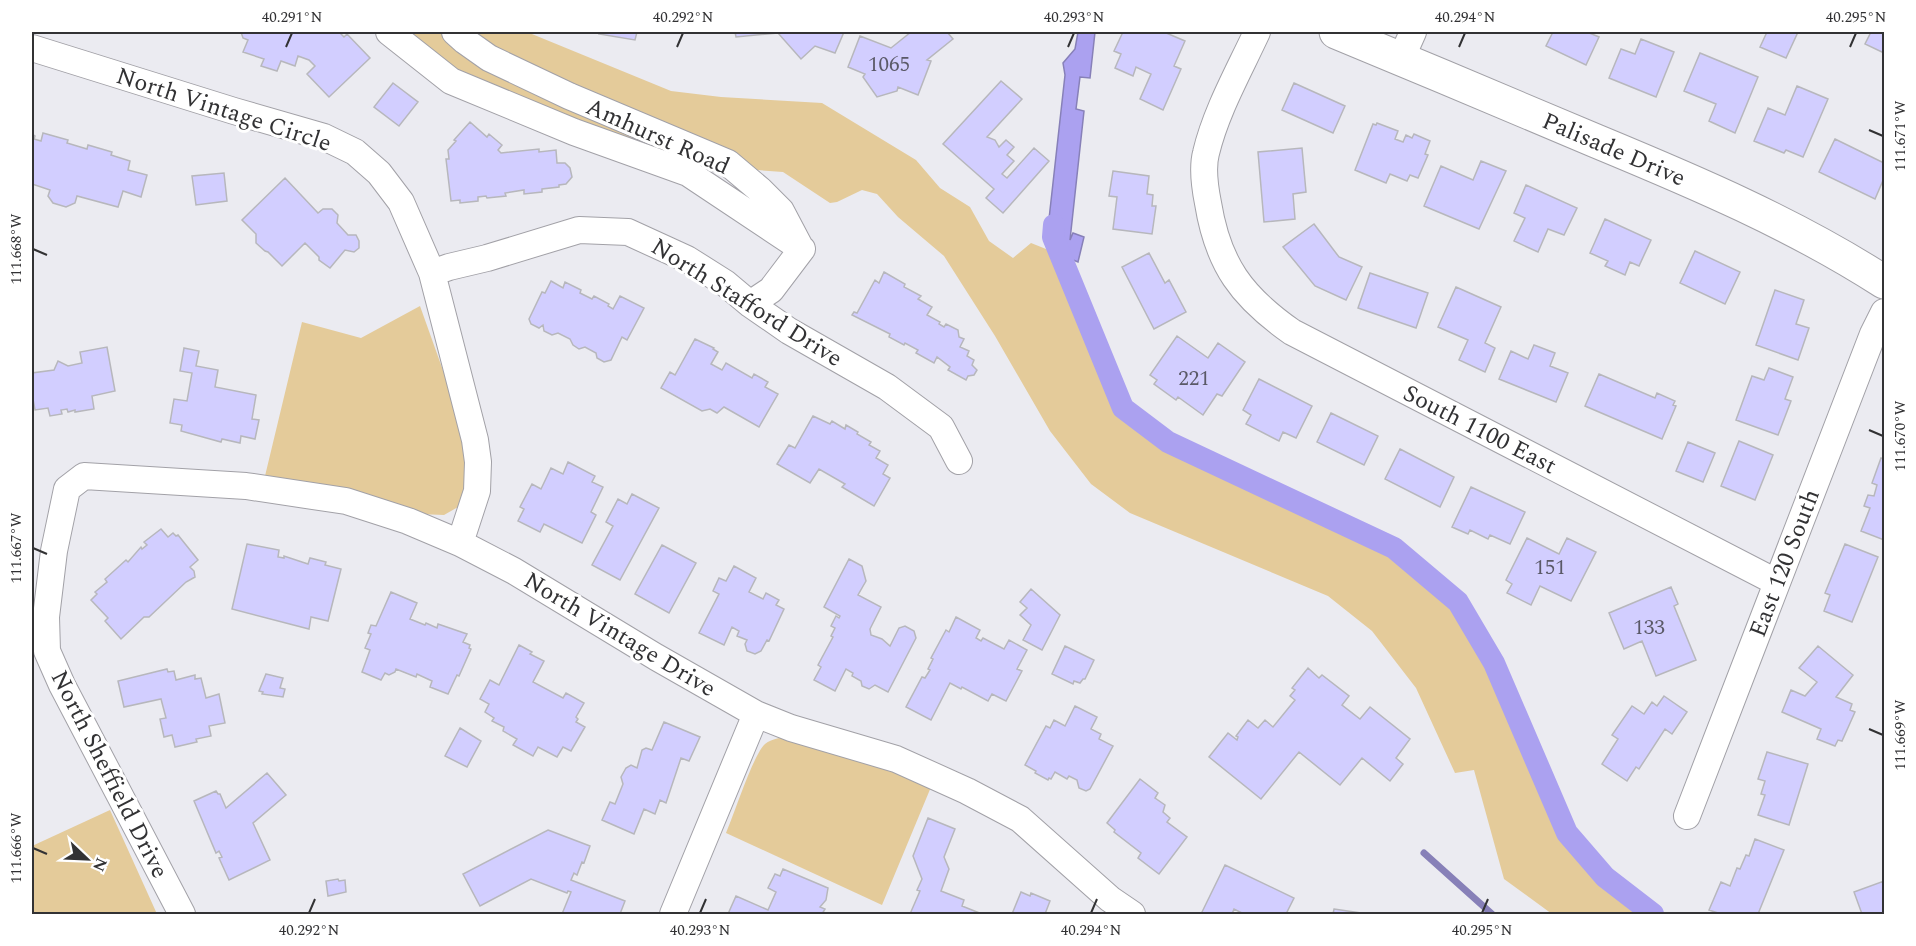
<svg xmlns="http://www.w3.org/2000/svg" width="1916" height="946" font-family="Spectral,serif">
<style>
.green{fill:#e4cb9a}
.water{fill:#aba1f0;stroke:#8780b8;stroke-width:1.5}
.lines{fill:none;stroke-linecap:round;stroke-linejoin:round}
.stream{stroke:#8780b8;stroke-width:7}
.canal{stroke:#aba1f0;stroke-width:22}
.building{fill:#d2ceff;stroke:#b7b7bc;stroke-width:1.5}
.minor-casing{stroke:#a2a1a7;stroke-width:28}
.tertiary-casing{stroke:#a2a1a7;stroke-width:35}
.minor{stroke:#fff;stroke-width:26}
.tertiary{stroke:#fff;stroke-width:33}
.ticks{fill:none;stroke:#323234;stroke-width:2}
.labels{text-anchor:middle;stroke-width:6;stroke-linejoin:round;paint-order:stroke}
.number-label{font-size:21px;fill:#5a5967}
.street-label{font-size:24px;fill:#323234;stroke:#fff}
.neatline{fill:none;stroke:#323234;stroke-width:2}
.ticks-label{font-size:15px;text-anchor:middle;fill:#323234}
</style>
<rect width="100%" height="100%" fill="#ebebf1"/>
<path class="green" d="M407 32H527L671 91 721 97 822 103 916 160 940 188 970 207 989 241 1013 258 1031 243 1051 251 1110 393 1144 433 1388 553 1448 601 1476 642 1523 742 1563 838 1622 897 1648 914H1552L1504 879 1474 770 1455 773 1416 688 1372 631 1328 596 1130 513 1091 484 1050 431 995 336 944 256 898 217 877 194 862 190 837 202 830 203 783 172 675 164 454 73Z
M420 306 470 446 466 496 458 507 444 515 419 514 265 476 302 322 361 338Z
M792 737 905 774 931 787 882 905 726 833C734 815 753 755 765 744 772 738 784 737 792 737Z
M110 810 157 914H32V846Z"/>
<path class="water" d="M1078 32H1095L1090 78 1080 77 1076 109 1084 111 1070 240 1073 233 1084 237 1078 262 1051 251 1048 228 1065 75 1063 63 1075 49Z"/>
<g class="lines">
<path class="stream" d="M1424 853 1492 914"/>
<path class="canal" d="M1054 225 1053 237 1123 408 1168 442 1394 548 1458 602 1494 663 1567 833 1605 877 1653 914"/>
</g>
<path class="building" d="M241 32H312L317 33 319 32H339L344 37 347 34 370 58 329 97 307 74 315 66 309 60 298 56 295 66 281 61 277 71 261 66 264 59 243 52 248 40 243 38Z
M600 32H637L635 40 599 34Z
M735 32H844L835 53 815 46 801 59 778 33 736 37Z
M911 32H947L953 39 927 60 931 61 918 95 898 87 897 91 877 97 863 77 865 74 848 67 860 36 891 48Z
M1123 32H1164L1185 41 1174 66 1181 69 1163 110 1140 99 1151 74 1136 67 1133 76 1115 68 1121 54 1114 51Z
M1553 32H1587L1599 37 1586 65 1546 46Z
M1767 32H1798L1786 58 1760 47Z
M1871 32H1884V53L1865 44Z
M1641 39 1674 52 1656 97 1609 78 1621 49 1635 54Z
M1700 53 1758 77 1735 133 1709 121 1716 104 1684 91Z
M1001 81 1022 99 987 137 995 140 999 147 1006 140 1014 147 1007 155 1014 161 1002 174 1007 178 1034 148 1049 161 1003 213 986 198 994 189 943 144Z
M393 83 418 102 399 126 374 107Z
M1294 83 1345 106 1333 133 1282 110Z
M1797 86 1828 99 1803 157 1786 150 1784 153 1754 141 1768 108 1785 115Z
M470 122 487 137 489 134 502 145 498 150 501 153 539 149V152L556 150 557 163H565L570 168 572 177 566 184 559 185V187L542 189V192L524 194V190L505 193 506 196 487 198 486 196 478 197V201L460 203V200L451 201 446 159H449L448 150 456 141 454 140Z
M1377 123 1398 131 1395 139 1403 142 1406 135 1412 138 1414 134 1430 141 1425 154 1428 155 1418 178 1410 175 1407 181 1390 174 1386 183 1355 170 1373 124 1376 125Z
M43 133 68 140 67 143 87 149 88 145 112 152 111 155 130 161 128 170 147 175 141 197 123 191 118 207 77 196 75 203 66 207 53 203 48 196 50 190 32 184V134L35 136 34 139 41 141Z
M1835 139 1884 163V178L1875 199 1819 172Z
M1302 148 1306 192 1293 194 1295 219 1264 222 1258 152Z
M1481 161 1506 171 1479 229 1424 206 1441 166 1473 180Z
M1113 171 1149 176 1147 194 1153 195 1152 206H1156L1152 234 1113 229 1117 197 1109 196Z
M224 173 227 201 196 205 192 176Z
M285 178 318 213 323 209H332L338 215 337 223 348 235H356L359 241V248L354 252 345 250 330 268 319 260V257L305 243 282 266 268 252 265 251 256 243V234L242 220Z
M1526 185 1577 208 1564 235 1548 229 1538 252 1514 241 1525 218 1514 213Z
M1605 219 1651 240 1639 266 1630 262 1625 275 1605 266 1608 261 1590 253Z
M1314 224 1339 257 1362 267 1346 300 1315 286 1283 247Z
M1695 251 1740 272 1725 304 1680 283Z
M1149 253 1165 283 1169 280 1186 312 1154 329 1122 267Z
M884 272 905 284 904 287 921 296 918 299 932 307 927 315 940 322 939 324 944 327 946 324 958 330 959 337 964 339 960 347 969 351 967 356 974 360 972 365 977 370 974 375 968 376 966 380 948 370 950 367 937 357 934 363 916 353 918 350 905 343 904 345 889 337 890 334 852 315 854 312 857 313 875 280 879 283Z
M1370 273 1428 293 1416 328 1358 308Z
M551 281 563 288 565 282 581 290 580 293 592 299 594 296 609 304 608 306 613 309 620 296 644 308 627 340 622 337 611 360 604 362 597 358 596 353 585 347 579 349 573 345 570 339 558 333 552 335 544 331 543 325 539 328 531 324 529 319 542 292 545 293Z
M1456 287 1501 307 1485 343 1495 348 1485 372 1459 360 1468 340 1438 327Z
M1775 290 1804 300 1796 324 1809 328 1798 360 1756 345Z
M1177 336 1208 358 1218 343 1245 362 1222 396 1217 394 1203 415 1178 397 1176 400 1154 384 1157 380 1150 375Z
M695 339 714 348 713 349 718 352 711 364 722 370 726 363 752 378 754 374 768 382 765 387 778 394 759 427 724 407 717 413 710 409 702 411 661 388 670 372 675 375Z
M1534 345 1555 353 1550 366 1568 373 1556 402 1499 379 1511 351 1528 359Z
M107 347 115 391 92 396 94 409 75 412V410L68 412 67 409 61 410 62 414 50 416 48 408 35 410 32 394V373L54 370 58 361 68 366 82 363 80 352Z
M184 348 199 351 196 366 218 370 215 387 256 395 252 419 259 420 255 439 241 436 240 443 222 439 221 442 181 431 182 425 170 423 174 399 187 401 192 373 180 371Z
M1769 368 1793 377 1785 399 1791 401 1778 435 1736 420 1752 376 1764 380Z
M1599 374 1655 398 1657 393 1675 401 1673 405 1676 406 1662 439 1585 406Z
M1259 379 1312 406 1296 438 1283 432 1279 441 1246 424 1251 415 1243 410Z
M1331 413 1378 436 1364 465 1317 442Z
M813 416 830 424 832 421 845 429 846 425 858 432 857 434 871 442 869 445 880 451 876 458 888 465 883 474 890 478 874 506 842 487 845 484 819 469 810 483 777 464 789 445 795 448Z
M1739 441 1773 455 1755 500 1721 486Z
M1688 442 1715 453 1703 482 1676 471Z
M1400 449 1454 477 1440 507 1385 479Z
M1881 458 1884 459V540L1861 531 1870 508 1864 506 1868 495 1874 496 1877 485 1872 483Z
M568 462 595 476 592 482 603 487 591 512 596 515 582 543 544 524 540 532 518 521 524 509 520 507 532 484 541 489 551 468 563 474Z
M1471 487 1525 512 1510 544 1490 535 1488 539 1470 530 1468 534 1452 527Z
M632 494 659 508 620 580 592 565 613 526 606 522 618 499 627 504Z
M161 529 168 537 173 533 176 536 178 535 198 560 190 567 194 571 195 577 186 582 149 617H144L121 639 105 621 108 618 91 600 97 594 95 592 107 582 105 579 126 560 128 562 141 547 142 549 147 545 144 542Z
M1527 538 1559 554 1567 538 1596 552 1571 601 1540 586 1531 605 1507 593 1512 584 1506 580Z
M247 544 279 550 278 557 284 558V556L308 564 310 558 326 562 325 565 341 569 328 621 311 617 309 629 232 609Z
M1845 544 1878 557 1852 622 1824 611 1830 595 1825 593Z
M662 545 696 563 669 613 635 594Z
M849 559 862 566 866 581 858 595 881 607 870 629 871 635 882 639 890 646 899 628 905 626 914 631 916 638 888 692 875 685 869 689 862 686 861 681 852 676 853 673 846 669 835 691 814 680 821 667 818 665 833 637 831 636 835 628 831 626 836 616 839 618 840 616 824 607Z
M734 566 756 578 749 592 763 599 766 593 779 600 776 605 784 609 769 641 767 640 761 651 755 654 747 651 745 644 747 640 737 636 739 631 732 627 724 645 699 633 719 594 713 591 719 578 726 581Z
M1671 587 1678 604 1674 606 1696 660 1656 676 1642 641 1624 649 1609 613Z
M1031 589 1060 615 1042 650 1023 640 1031 625 1020 615 1027 608 1020 602Z
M391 592 417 603 410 619 425 625 426 623 437 628 438 624 467 634 463 642 470 645 469 648 471 649 459 676 457 675 448 694 430 687 432 681 417 674 416 677 396 669 395 672 389 675 385 673 381 680 362 672 370 650 365 648 371 634 368 633 371 625 376 626Z
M956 617 980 630 976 638 981 641 983 638 1004 649 1009 640 1027 650 1017 669 1022 671 1006 701 992 694 988 701 962 687 961 689 950 683 931 720 906 707 922 677 925 678 930 670 928 669 933 659 931 658 946 630 949 632Z
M519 645 532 652 530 654 544 661 533 682 563 698 566 693 584 703 576 717 578 719 576 722 585 727 571 751 563 747 557 757 538 747 533 756 513 745 517 739 503 731 504 727 492 721 494 718 485 712 489 704 480 699 490 680 499 685Z
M1065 646 1094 660 1085 679H1083L1080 683 1074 681 1073 684 1052 674Z
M1818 646 1853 675 1836 697 1852 704 1850 710 1855 712 1842 741 1838 740 1835 746 1817 739 1821 729 1782 712 1791 690 1805 696 1817 682 1799 668Z
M1308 668 1319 678 1322 675 1349 696 1342 705 1360 719 1370 707 1410 739 1396 758 1403 764 1390 781 1362 758 1340 785 1299 752 1261 799 1209 757 1228 733 1237 740 1238 737 1236 736 1248 720 1258 728 1265 720 1273 727 1295 700 1290 696 1295 690 1292 688Z
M167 669 168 672 174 671 176 680 195 675V679L201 678 206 698 219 694 225 723 209 726 211 736 196 739 197 742 175 747 172 735 164 737 160 719 166 718 161 699 124 707 118 681Z
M266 674 283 678 280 688 285 689 283 697 262 694 263 692 259 691Z
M1664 696 1687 712 1672 734 1665 729 1639 769 1636 767 1627 781 1602 764 1618 739 1612 735 1632 706 1644 714 1652 702 1657 706Z
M1075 706 1097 717 1091 729 1101 734 1099 739 1113 746 1090 789 1086 791 1079 788 1077 780 1069 776 1067 779 1055 772 1051 779 1049 778 1048 780 1035 773 1036 771 1025 765 1046 726 1050 728 1054 720 1065 726Z
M664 722 700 737 689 761 681 758 666 803 660 800 655 814 644 809 634 834 602 820 610 802 615 804 623 784 621 777 626 768 631 765 637 768 642 750 646 748 652 750Z
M460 728 481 741 467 767 445 756Z
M1767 752 1808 764 1789 825 1758 815 1765 795 1761 794 1765 781 1758 779Z
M267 773 286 795 253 823 270 860 229 880 219 858 222 857 219 851 216 853 194 801 216 791 218 794H220L226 808Z
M1140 779 1158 793 1155 798 1165 805 1163 812 1170 818 1167 822 1187 837 1159 874 1138 858 1141 853 1114 832 1115 830 1107 823Z
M928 818 955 829 944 857 949 869 941 891 964 900 962 906 982 914H910L920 891 917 890 922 879 913 856Z
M548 830 590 846 584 863 582 862 577 875 574 873 571 880 625 901 620 914H562L571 892 568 891 567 893 531 879 480 906 463 874Z
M1755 839 1784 850 1758 914H1721L1709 910 1721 882 1730 886 1737 868 1740 869 1746 855 1749 856Z
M1225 865 1294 898 1286 914H1244L1234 909 1232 914H1207L1202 912Z
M783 869 828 888 826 900 820 907 825 909 822 914H728L736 896 768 910 776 892 768 888 775 874 780 876Z
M338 879 339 881 345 880 346 892 328 896 326 881Z
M1884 881V914H1862L1854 892Z
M1021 892 1030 896 1031 893 1050 901 1045 914H1010H1012Z
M1334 909 1368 914H1369H1333Z"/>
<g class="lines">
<defs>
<path id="minor" d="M389 32 451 81 574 132 688 173 802 249
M455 32 465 41 489 58 569 96 728 163 760 190 781 211 800 247
M1257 32C1239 71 1216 111 1206 153 1202 168 1205 188 1208 203 1218 265 1242 297 1292 332L1776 582
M32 48 234 111 324 137 355 152 379 173 401 202 432 273 475 440 478 462 477 491 460 543
M1401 59 1413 32
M432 273 449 267 487 258 579 230 628 232 687 259 725 283 750 304 789 331 887 387 941 427 959 461
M750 304 771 290 802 249
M1687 816 1873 334 1884 312
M182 914 62 685 47 651 46 617 54 551 67 489 84 476 246 486 346 501 408 521 460 543 514 571 656 657 756 714 791 728 896 759 967 791 1020 819 1110 899 1132 914
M673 914 756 714"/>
<path id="tertiary" d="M1336 32C1423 68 1509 104 1596 141 1695 182 1794 224 1884 282"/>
</defs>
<use href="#minor" class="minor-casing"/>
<use href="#tertiary" class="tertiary-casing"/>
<use href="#minor" class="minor"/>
<use href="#tertiary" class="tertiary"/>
</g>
<path class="ticks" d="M286 47 292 33M677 47 683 33M1068 47 1074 33M1459 47 1465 33M1850 47 1856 33M1869 130 1883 136M33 249 47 255M1869 430 1883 436M33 548 47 554M1869 729 1883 735M33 848 47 854M309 913 315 899M700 913 706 899M1091 913 1097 899M1482 913 1488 899"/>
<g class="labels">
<g class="number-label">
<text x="889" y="71">1065</text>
<text x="1194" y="385">221</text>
<text x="1550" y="574">151</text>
<text x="1649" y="634">133</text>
</g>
<g class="street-label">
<text transform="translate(224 109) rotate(18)" y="8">North Vintage Circle</text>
<text transform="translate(658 136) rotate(24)" y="8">Amhurst Road</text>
<text transform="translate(1614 149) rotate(23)" y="8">Palisade Drive</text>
<text transform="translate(747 302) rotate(32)" y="8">North Stafford Drive</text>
<text transform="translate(1480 429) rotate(27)" y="8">South 1100 East</text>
<text transform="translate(1784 563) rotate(-69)" y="8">East 120 South</text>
<text transform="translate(620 634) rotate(31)" y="8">North Vintage Drive</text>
<text transform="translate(110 774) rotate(63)" y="8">North Sheffield Drive</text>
</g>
</g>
<rect width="1916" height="946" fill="none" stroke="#ffffff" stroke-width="66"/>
<g transform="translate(87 859) rotate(113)" stroke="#ffffff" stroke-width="4.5" paint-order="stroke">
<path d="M0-4.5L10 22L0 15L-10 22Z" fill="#323234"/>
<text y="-9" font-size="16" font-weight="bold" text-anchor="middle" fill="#323234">N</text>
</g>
<rect x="33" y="33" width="1850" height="880" class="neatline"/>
<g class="ticks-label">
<text x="292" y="22">40.291°N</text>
<text x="683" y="22">40.292°N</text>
<text x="1074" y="22">40.293°N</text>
<text x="1465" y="22">40.294°N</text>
<text x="1856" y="22">40.295°N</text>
<text transform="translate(1900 136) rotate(-90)" y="5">111.671°W</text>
<text transform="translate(16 249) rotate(-90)" y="5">111.668°W</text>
<text transform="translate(1900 436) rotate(-90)" y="5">111.670°W</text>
<text transform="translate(16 548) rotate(-90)" y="5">111.667°W</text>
<text transform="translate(1900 735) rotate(-90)" y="5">111.669°W</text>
<text transform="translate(16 848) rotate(-90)" y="5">111.666°W</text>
<text x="309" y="935">40.292°N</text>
<text x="700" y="935">40.293°N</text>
<text x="1091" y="935">40.294°N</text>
<text x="1482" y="935">40.295°N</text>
</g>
</svg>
